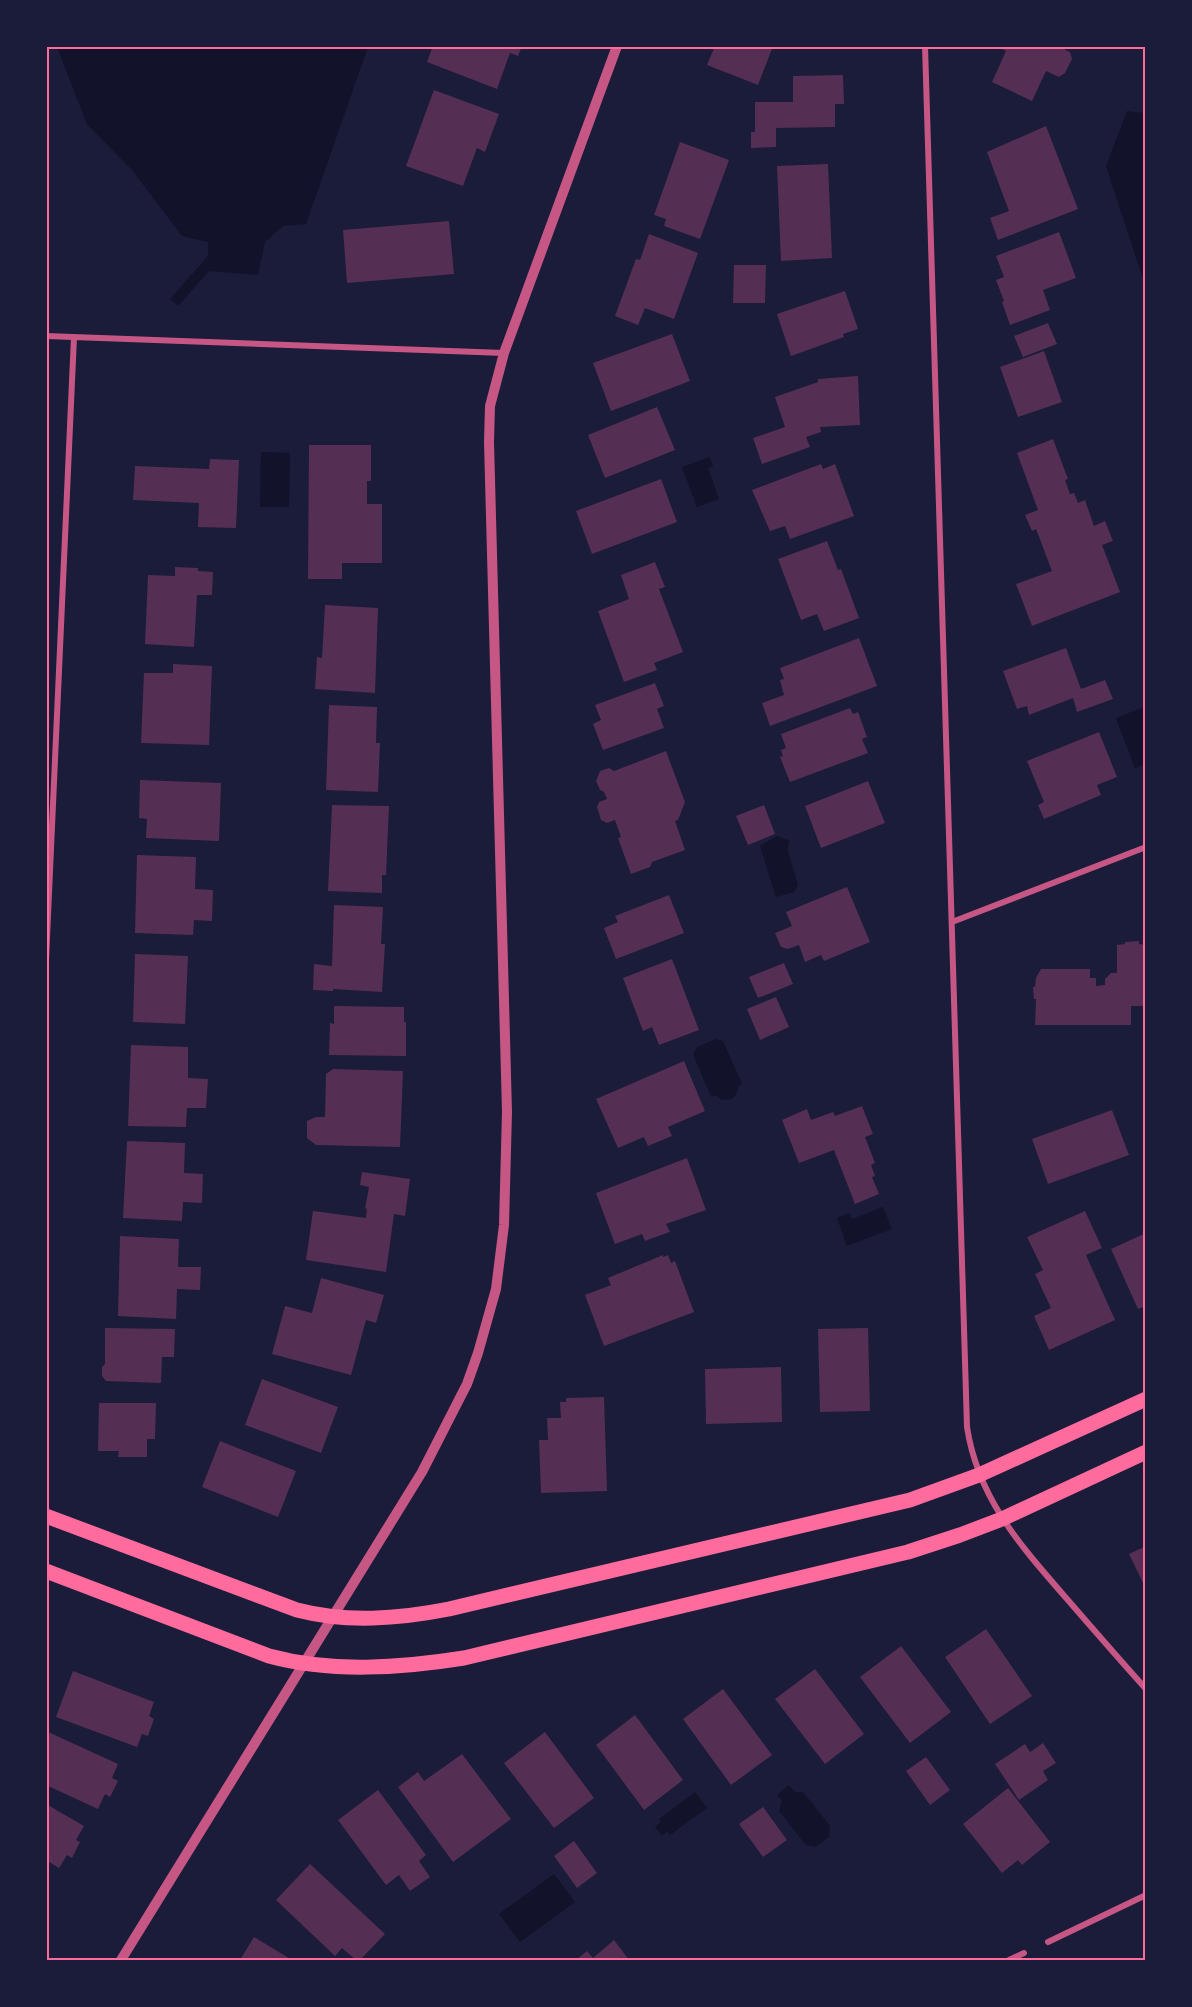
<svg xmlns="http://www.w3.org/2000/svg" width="1192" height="2007" font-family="'Playfair Display',serif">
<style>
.water{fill:#12122b}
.building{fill:#542f53}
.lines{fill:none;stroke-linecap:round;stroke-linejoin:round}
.minor{stroke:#c65784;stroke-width:6}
.tertiary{stroke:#c65784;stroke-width:10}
.primary{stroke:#ff6b9d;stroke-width:15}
.neatline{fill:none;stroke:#ff6b9d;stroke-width:2}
</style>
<rect width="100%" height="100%" fill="#1b1b3a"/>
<path class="water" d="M57 47H368L306 224 283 226 265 242 258 275 209 271 178 306 170 299 208 256V242L182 236 132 170 87 124Z
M1127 111 1145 113V285L1106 166Z
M261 452 290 453 289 507H260Z
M710 457 713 466 708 468 719 499 697 507 682 467Z
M1144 707 1146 711 1145 770 1143 765 1135 768 1116 718Z
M777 836 790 841 787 848 798 885 794 892 776 897 760 846Z
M716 1039 723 1041 742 1084 738 1086C738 1097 731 1102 720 1099L716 1095 711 1097 693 1054 697 1047Z
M883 1207 892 1229 847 1246 837 1218 849 1213 852 1219Z
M789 1785 795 1792H803L830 1826 829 1837 815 1847 806 1845 779 1811 782 1801 777 1795Z
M695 1792 707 1808 670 1835 667 1831 662 1836 655 1827 661 1822 659 1819Z
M554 1874 575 1902 520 1942 499 1914Z"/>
<path class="building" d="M433 46H522L518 56 510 53 497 89 427 62Z
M715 46H773L758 85 707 65Z
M1001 46H1067L1065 50 1070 52 1072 59 1065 73 1059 77 1046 71 1032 101 992 82 1006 51 1000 48Z
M843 75 844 104H835V127L776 128V147L751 148V132H755V102H793V76Z
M434 90 499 114 485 152 477 148 463 186 406 166Z
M1046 126 1078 209 998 240 990 218 1009 211 987 152Z
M680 142 729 160 700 239 664 226 666 219 654 215Z
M828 164 832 258 781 261 777 166Z
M449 221 454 274 347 283 343 230Z
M1059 232 1076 278 1043 290 1050 310 1010 325 1002 302 1004 301 996 280 1004 277 996 256Z
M649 234 698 253 674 319 645 308 638 325 615 316 636 259 640 260Z
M734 265H766L765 303H733Z
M845 291 858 329 843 334 844 337 791 356 777 314Z
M1048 323 1057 344 1023 357 1014 336Z
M672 334 690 381 611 411 593 363Z
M1044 351 1062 402 1018 417 1000 367Z
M858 376 860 425 820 427 821 432 806 437 810 447 762 464 753 438 785 427 775 397 818 382V379Z
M657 407 675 450 605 478 588 435Z
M1053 439 1068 479 1065 480 1070 494 1074 493 1078 503 1085 500 1094 526 1105 521 1113 541 1102 545 1120 592 1032 626 1016 584 1052 571 1036 529 1032 531 1025 515 1038 510 1017 453Z
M309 445H371V481H367V504H382V563H342V579H308Z
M210 459 239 460 236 528 198 527 199 503 133 500 135 466 209 469Z
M821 464 823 469 835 464 854 516 790 539 785 526 770 531 752 490Z
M661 479 677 522 592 554 576 511Z
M827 541 838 570 841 569 859 618 824 631 817 614 801 620 778 559Z
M655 562 665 587 659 589 683 652 654 663 657 670 624 682 598 611 629 599 621 575Z
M175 567 198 568V571L213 572 212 595H197L194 647 145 644 148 575 175 576Z
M325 605 378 608 375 693 315 689 317 657 322 658Z
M859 638 877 686 770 726 762 703 784 695 780 680 784 679 780 668Z
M1066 648 1081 689 1105 680 1113 699 1077 712 1073 698 1029 715 1027 706 1017 709 1003 671Z
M173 664 212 666 209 745 141 743 144 673H173Z
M655 683 664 706 657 709 664 728 603 750 593 724 601 720 595 705Z
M329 705 377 707 376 743H380L378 792 326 790Z
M850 708 853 714 858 712 867 737 862 739 868 753 790 782 780 757 783 756 781 750 786 748 781 734Z
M1099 732 1117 777 1097 785 1101 795 1044 819 1038 805 1044 802 1027 761Z
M666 751 685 802 678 820 675 821 685 850 652 862 650 867 631 874 618 838 621 837 615 820 607 823 601 820 597 807 599 802 607 799 604 792 600 790 596 781 600 771 609 768 614 771Z
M140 780 221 783 219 841 146 838 147 819 139 818Z
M868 781 885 823 821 848 805 806Z
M332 805 389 806 386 875H382V893L328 891Z
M764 805 775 834 748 845 736 816Z
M137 855 196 857 195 889 213 890 212 921 194 920 193 935 135 933Z
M847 887 870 942 824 961 821 955 805 962 799 945 788 949 781 947 775 933 792 926 786 912Z
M669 895 684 933 616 959 604 928 618 922 615 916Z
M334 905 383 907 381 944H385L382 992 333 989V991L313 990 314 964 332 966Z
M1139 941V944L1146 945V1006H1131V1025H1035L1036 999H1034L1033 987H1035L1036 978 1041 969H1090V978H1096V986L1105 985V979L1111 973H1117V945L1125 944V942Z
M135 954 188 956 185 1024 133 1022Z
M672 959 699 1030 659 1045 652 1027 643 1031 623 978Z
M784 963 793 984 758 998 749 977Z
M776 997 789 1027 760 1040 747 1009Z
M334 1006 404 1007V1022H406V1056L329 1055 330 1023 334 1024Z
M131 1045 188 1047V1078L208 1079 206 1108H187L186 1127 128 1126Z
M684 1061 705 1111 668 1127 672 1136 648 1146 644 1137 618 1148 596 1099Z
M333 1069 403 1071 400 1147 316 1145 307 1138V1121L316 1117H325L326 1074Z
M862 1106 873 1134 865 1137 875 1163 871 1165 875 1176 872 1177 879 1194 855 1204 834 1150 799 1163 782 1120 807 1109 811 1120 833 1112 835 1116Z
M1112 1110 1129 1155 1048 1184 1032 1139Z
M127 1141 185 1143 184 1173 203 1174 202 1203 183 1202 182 1221 123 1218Z
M687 1158 706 1210 666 1224 670 1232 650 1239 645 1241 642 1234 615 1244 596 1193Z
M362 1172 410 1179 405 1216 394 1214 386 1272 306 1260 313 1211 366 1218 367 1208 365 1209 369 1187 360 1185Z
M1085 1211 1102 1248 1086 1255 1115 1320 1049 1350 1034 1316 1051 1308 1035 1274 1043 1270 1027 1237Z
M1146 1233V1306L1138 1309 1111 1249Z
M120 1236 179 1239 178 1267H201L200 1290 177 1289 176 1319 118 1316Z
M663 1255V1257L668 1255 671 1263 675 1261 694 1312 604 1346 585 1295 611 1285 608 1278Z
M321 1278 384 1295 376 1323 366 1320 351 1375 272 1354 285 1306 312 1313Z
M105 1328 175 1329 174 1357H162L161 1383 106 1381 102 1376V1367L105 1364Z
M868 1328 870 1411 820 1412 818 1329Z
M781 1367 782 1422 706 1424 705 1369Z
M262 1379 338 1407 321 1453 245 1425Z
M604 1397 607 1491 541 1493 539 1440H548L547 1418H561L560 1402H566V1398Z
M99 1403H156L155 1439H147V1457H118L119 1451H98Z
M220 1441 296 1471 278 1517 202 1487Z
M1146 1546V1589L1129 1554Z
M986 1629 1032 1696 990 1724 945 1657Z
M901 1646 951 1712 910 1743 860 1677Z
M815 1669 864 1734 825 1764 775 1699Z
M73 1671 154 1702 149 1716 154 1719 148 1736 142 1734 137 1747 56 1717Z
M723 1689 772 1755 731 1785 683 1719Z
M635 1715 683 1780 644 1810 596 1745Z
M46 1731 118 1764 112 1778 118 1781 110 1797 105 1794 98 1809 46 1785Z
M545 1732 594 1798 554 1828 504 1763Z
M1043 1743 1056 1763 1043 1771 1048 1780 1019 1800 995 1764 1025 1744 1030 1752Z
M462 1754 511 1819 453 1862 398 1787 418 1772 424 1781Z
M926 1757 950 1790 930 1805 906 1771Z
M1008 1788 1050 1842 1022 1865 1018 1860 1002 1873 963 1824Z
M378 1790 426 1855 419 1861 430 1877 410 1891 399 1875 386 1885 338 1820Z
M46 1804 84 1826 76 1840 80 1842 72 1858 67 1855 59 1868 46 1860Z
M763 1807 787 1840 763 1857 739 1824Z
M574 1841 597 1873 577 1888 554 1856Z
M310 1864 385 1934 360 1960H356L342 1948 335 1956 276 1900Z
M254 1937 292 1960H240Z
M614 1940 629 1960H576L587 1951 593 1958Z"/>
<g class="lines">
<path class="minor" d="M925 46 967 1427C978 1499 1021 1546 1067 1599 1093 1629 1119 1659 1146 1689
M46 336 504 353
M952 922 1146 847
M46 960 74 337
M1048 1942 1146 1895
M1009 1960 1024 1953"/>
<path class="tertiary" d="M121 1960 422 1472 467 1384 478 1353 496 1289 504 1225 507 1112 489 442 490 406 504 353 617 46"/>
<path class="primary" d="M46 1516 297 1610C347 1623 398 1619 449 1609L910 1500 979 1475 1146 1399
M46 1571 269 1656C332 1673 401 1668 464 1658L908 1552 960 1535 1002 1519 1146 1452"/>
</g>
<rect width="1192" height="2007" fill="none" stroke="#1b1b3a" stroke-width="96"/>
<rect x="48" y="48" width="1096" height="1911" class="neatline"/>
</svg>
